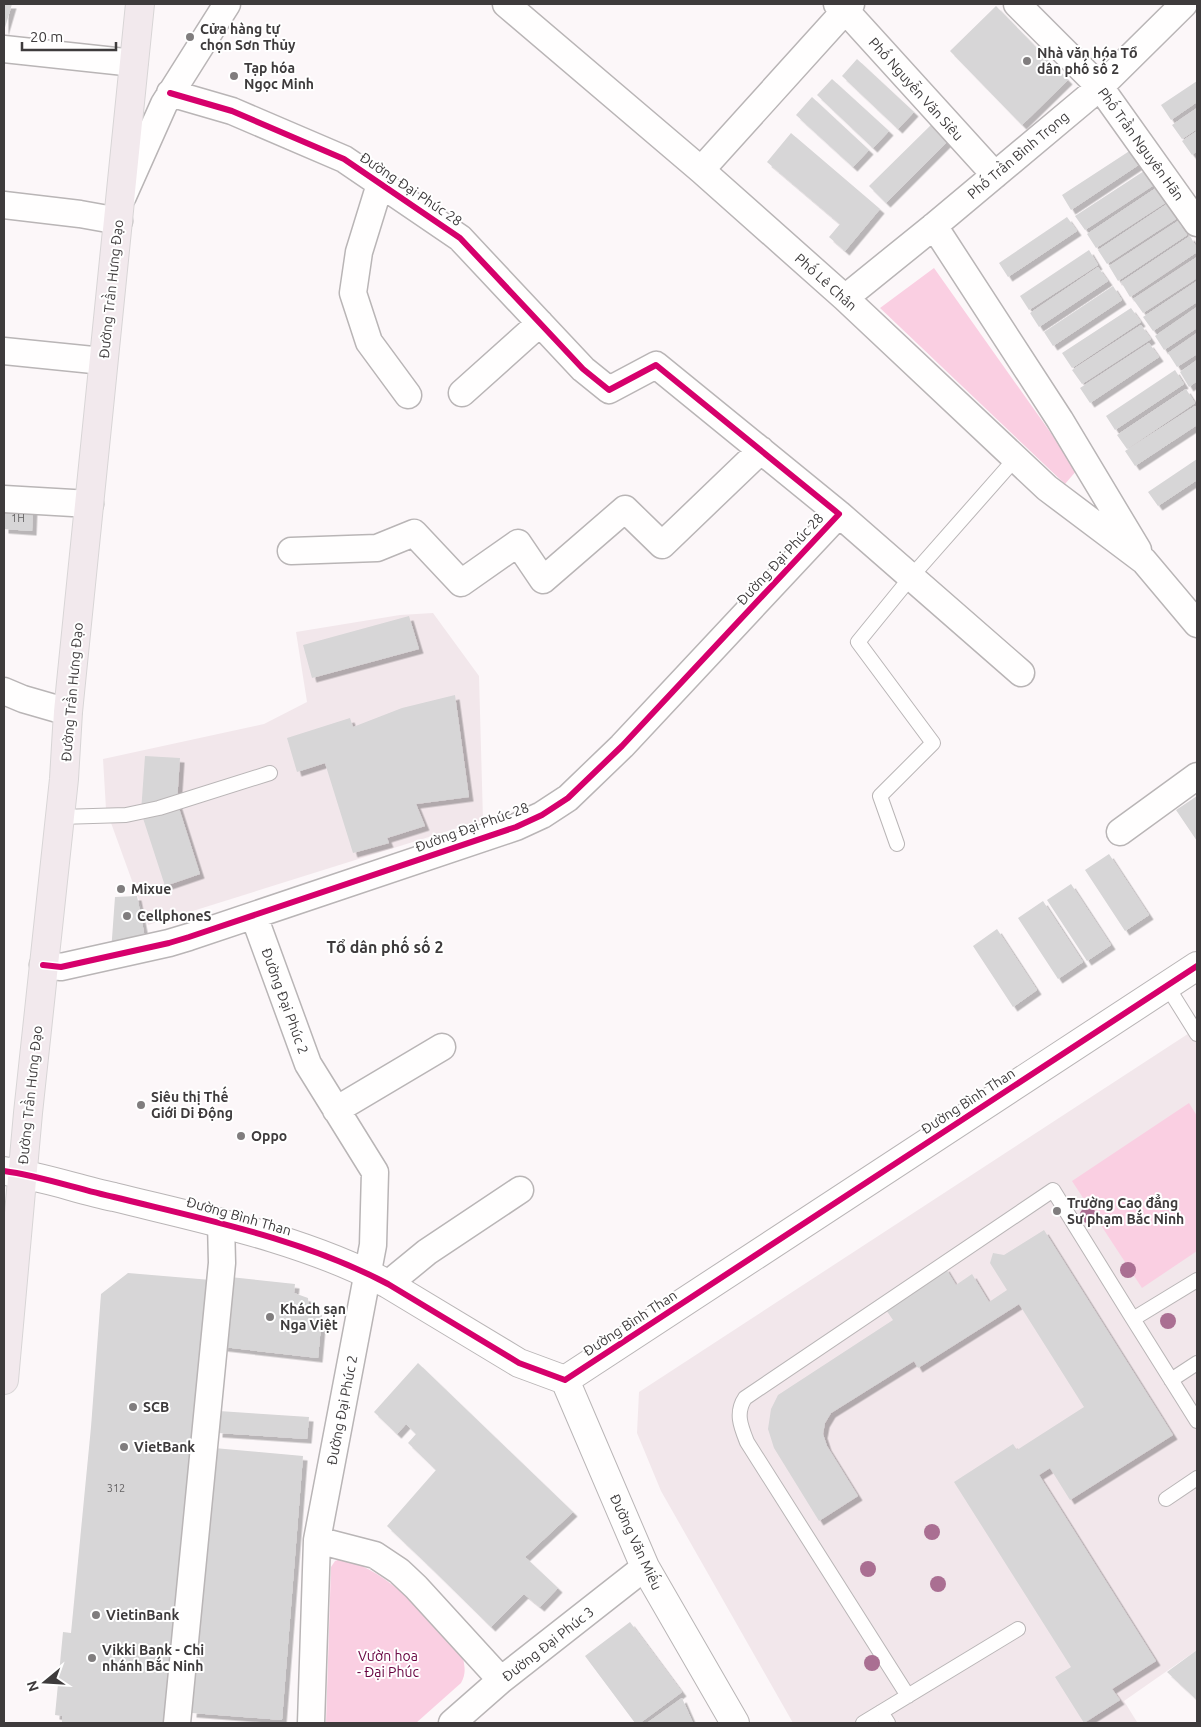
<svg xmlns="http://www.w3.org/2000/svg" width="1201" height="1727" font-family="Ubuntu,sans-serif">
<style>
.built{fill:#f2e7eb}
.green{fill:#facfe2}
.building{fill:#d7d6d7;filter:url(#shadow)}
.lines{fill:none;stroke-linecap:round;stroke-linejoin:round}
.lane-casing{stroke:#b9b5b6;stroke-width:16}
.street-casing{stroke:#b9b5b6;stroke-width:29}
.secondary-casing{stroke:#b9b5b6;stroke-width:30}
.primary-casing{stroke:#d8d5d6;stroke-width:30}
.lane{stroke:#fffefe;stroke-width:14}
.street{stroke:#fffefe;stroke-width:26}
.secondary{stroke:#fffefe;stroke-width:28}
.primary{stroke:#f2e9ed;stroke-width:28}
.cycleway-casing{stroke:#fff;stroke-width:9}
.cycleway{stroke:#d6006c;stroke-width:6}
.tree{fill:#aa6f92}
.poi-dot{fill:#807d7e;stroke:#fff;stroke-width:2}
.labels{text-anchor:middle;stroke-width:4;stroke-linejoin:round;paint-order:stroke}
.number-label{font-size:11px;fill:#646263}
.poi-label{font-size:14px;font-weight:bold;fill:#3e3b3c;stroke:#fff;text-anchor:start}
.street-label{font-size:14px;fill:#3e3b3c;stroke:#fff}
.park-label{font-size:14px;fill:#66003e;stroke:#fff}
.quarter-label{font-size:16px;font-weight:bold;fill:#3e3b3c;stroke:#fff}
</style>
<defs>
<filter id="shadow"><feDropShadow dx="4.5" dy="4.5" stdDeviation="0" flood-color="#0004"/></filter>
</defs>
<rect width="100%" height="100%" fill="#fcf7f9"/>
<path class="built" d="M433 613 479 676 483 820 148 925 106 809 103 759 264 724 307 702 296 632 400 615Z
M1197 1028V1650L1124 1701 1137 1722V1723H793L661 1491 637 1433 639 1392Z"/>
<path class="green" d="M934 268 1077 470 1065 484 880 308Z
M1189 1103 1197 1116V1251L1142 1288 1072 1181Z
M340 1559C347 1561 355 1562 362 1566 404 1586 433 1624 463 1658 465 1668 466 1674 461 1683L416 1723H326L331 1567 335 1561Z"/>
<path class="building" d="M4 4H12L4 31Z
M996 6 1068 80 1022 125 950 51Z
M857 59 914 112 898 129 842 76Z
M832 79 889 131 873 148 817 95Z
M1197 81V102L1171 120 1161 105Z
M812 97 869 150 853 167 796 115Z
M1197 108V129L1182 139 1172 125Z
M935 121 951 138 886 203 869 186Z
M1197 131V151L1192 155 1182 141Z
M791 133 880 209 845 251 829 237 840 224 767 162Z
M1131 150 1140 164 1071 210 1062 195Z
M1144 171 1154 185 1085 230 1075 216Z
M1156 188 1165 203 1096 248 1087 234Z
M1167 204 1176 219 1107 264 1098 250Z
M1067 217 1077 231 1008 277 999 263Z
M1178 221 1187 235 1118 281 1109 266Z
M1190 236 1197 248V252L1130 297 1121 282Z
M1089 250 1098 265 1029 310 1020 296Z
M1197 257V278L1143 313 1133 299Z
M1098 267 1108 281 1039 327 1030 313Z
M1197 281V302L1153 331 1143 317Z
M1113 286 1122 300 1053 346 1044 332Z
M1197 307V328L1164 350 1155 336Z
M1131 308 1141 322 1072 368 1062 353Z
M1141 325 1151 339 1082 384 1072 370Z
M1197 333V354L1177 367 1168 353Z
M1149 343 1159 357 1090 403 1080 388Z
M1197 360V381L1189 387 1180 372Z
M1175 370 1184 384 1115 430 1106 416Z
M1186 389 1195 403 1127 449 1117 435Z
M1195 406 1197 410V425L1135 466 1125 451Z
M1197 459V480L1158 506 1148 492Z
M4 504 33 506 32 531 4 529Z
M409 616 419 649 312 678 303 645Z
M455 695 469 797 416 804 425 826 387 838 389 843 353 853 325 763 297 772 287 738 350 718 353 727 402 708Z
M145 756 180 758 177 802 200 874 165 886 141 812Z
M1197 796V841L1176 810Z
M1109 854 1149 915 1125 931 1085 870Z
M1071 884 1111 945 1087 961 1047 900Z
M137 896 145 938 111 952 115 897Z
M1043 901 1083 962 1058 979 1018 918Z
M997 929 1037 990 1013 1007 973 946Z
M1044 1230 1173 1435 1070 1500 1050 1468 1039 1475 1156 1661 1112 1689 1120 1700 1084 1723 1055 1677 1071 1667 954 1482 1013 1444 1017 1450 1084 1407 1019 1304 918 1368 914 1361 831 1413 825 1423 823 1434 827 1446 858 1496 819 1521 774 1448 768 1429 771 1409 778 1395 893 1320 884 1307 945 1267 956 1285 972 1274 989 1302 1007 1290 990 1263 993 1253 1004 1255Z
M128 1273 211 1280 167 1723H62V1716L55 1715 63 1632 71 1633 91 1427 101 1294Z
M230 1277 295 1284 294 1293 308 1298 309 1313 322 1315 318 1358 223 1347Z
M418 1363 573 1512 525 1557 558 1588 540 1607 524 1594 491 1627 429 1566 387 1526 436 1470 408 1443 416 1434 406 1424 397 1434 374 1412Z
M219 1411 309 1417 307 1439 218 1433Z
M214 1448 303 1456 282 1720 192 1713Z
M630 1622 682 1692 640 1723H635L585 1656Z
M1197 1650V1700L1167 1672Z
M682 1698 693 1723H647Z"/>
<g class="lines">
<defs>
<path id="lane" d="M60 817 126 815 159 808 270 773
M897 844 880 796 933 743 858 642 911 577 1015 459
M1167 986 1197 1034
M1133 1319 1197 1421
M1171 1380 1197 1363
M1166 1499 1197 1478
M908 1696 747 1442C741 1427 735 1413 745 1398L1053 1190 1133 1319 1197 1280
M881 1712 888 1723
M863 1723 1018 1629"/>
<path id="street" d="M506 4 701 170 845 298 1047 488 1144 561 1197 624
M837 4 845 10 995 175
M1017 4 1100 87 1197 223
M4 49 134 63
M701 170 851 4
M380 184 359 252 353 293 369 342 408 395
M123 196 164 104 227 4
M4 205 80 214 119 221
M934 226 1060 420 1138 550
M845 298 934 226 1100 87 1184 4
M4 351 103 361
M462 393 540 323
M4 499 90 504
M839 514 1021 673
M291 551 377 548 414 533 461 583 518 543 543 580 625 509 662 545 761 450
M4 691 23 699 68 712
M1120 832 1197 776
M254 916 308 1064 375 1172 373 1245 317 1540 311 1723
M43 965 61 967 169 943 189 937 516 827 542 815 568 798 622 746 839 514 656 365 609 390 583 369 460 238 344 159 232 111 170 93
M336 1110 442 1047
M388 1284 427 1252 520 1190
M317 1540 375 1555 399 1571 416 1587 501 1680
M177 1723 222 1263 221 1222
M452 1723 501 1680 645 1567"/>
<path id="secondary" d="M4 1171C41 1176 77 1189 114 1197 207 1220 303 1239 388 1284L519 1363 565 1380 1197 966
M565 1380 645 1567 735 1723"/>
<path id="primary" d="M4 1380 28 1113 64 779 68 712 140 4"/>
</defs>
<use href="#lane" class="lane-casing"/>
<use href="#street" class="street-casing"/>
<use href="#secondary" class="secondary-casing"/>
<use href="#primary" class="primary-casing"/>
<use href="#lane" class="lane"/>
<use href="#street" class="street"/>
<use href="#secondary" class="secondary"/>
<use href="#primary" class="primary"/>
<defs>
<path id="cycleway" d="M43 965 61 967 169 943 189 937 516 827 542 815 568 798 622 746 839 514 656 365 609 390 583 369 460 238 344 159 232 111 170 93
M4 1171C41 1176 77 1189 114 1197 207 1220 303 1239 388 1284L519 1363 565 1380 1197 966"/>
</defs>
<use href="#cycleway" class="cycleway-casing"/>
<use href="#cycleway" class="cycleway"/>
</g>
<g class="tree">
<circle cx="1088" cy="1215" r="8"/>
<circle cx="1128" cy="1270" r="8"/>
<circle cx="1168" cy="1321" r="8"/>
<circle cx="932" cy="1532" r="8"/>
<circle cx="868" cy="1569" r="8"/>
<circle cx="938" cy="1584" r="8"/>
<circle cx="872" cy="1663" r="8"/>
</g>
<g class="poi-dot">
<circle cx="190" cy="37" r="5"/>
<circle cx="1027" cy="61" r="5"/>
<circle cx="234" cy="76" r="5"/>
<circle cx="121" cy="889" r="5"/>
<circle cx="127" cy="916" r="5"/>
<circle cx="141" cy="1105" r="5"/>
<circle cx="241" cy="1136" r="5"/>
<circle cx="1057" cy="1211" r="5"/>
<circle cx="270" cy="1317" r="5"/>
<circle cx="133" cy="1407" r="5"/>
<circle cx="124" cy="1447" r="5"/>
<circle cx="96" cy="1615" r="5"/>
<circle cx="92" cy="1658" r="5"/>
</g>
<g class="labels">
<g class="number-label">
<text x="18" y="522">1H</text>
<text x="116" y="1492">312</text>
</g>
<g class="poi-label">
<text x="200" y="34">Cửa hàng tự<tspan x="200" dy="16">chọn Sơn Thủy</tspan></text>
<text x="1037" y="58">Nhà văn hóa Tổ<tspan x="1037" dy="16">dân phố số 2</tspan></text>
<text x="244" y="73">Tạp hóa<tspan x="244" dy="16">Ngọc Minh</tspan></text>
<text x="131" y="894">Mixue</text>
<text x="137" y="921">CellphoneS</text>
<text x="151" y="1102">Siêu thị Thế<tspan x="151" dy="16">Giới Di Động</tspan></text>
<text x="251" y="1141">Oppo</text>
<text x="1067" y="1208">Trường Cao đẳng<tspan x="1067" dy="16">Sư phạm Bắc Ninh</tspan></text>
<text x="280" y="1314">Khách sạn<tspan x="280" dy="16">Nga Việt</tspan></text>
<text x="143" y="1412">SCB</text>
<text x="134" y="1452">VietBank</text>
<text x="106" y="1620">VietinBank</text>
<text x="102" y="1655">Vikki Bank - Chi<tspan x="102" dy="16">nhánh Bắc Ninh</tspan></text>
</g>
<g class="street-label">
<text transform="translate(916 89) rotate(48)" y="5">Phố Nguyễn Văn Siêu</text>
<text transform="translate(1141 144) rotate(54)" y="5">Phố Trần Nguyên Hãn</text>
<text transform="translate(1018 155) rotate(-40)" y="5">Phố Trần Bình Trọng</text>
<text transform="translate(411 189) rotate(34)" y="5">Đường Đại Phúc 28</text>
<text transform="translate(826 282) rotate(42)" y="5">Phố Lê Chân</text>
<text transform="translate(111 289) rotate(-84)" y="5">Đường Trần Hưng Đạo</text>
<text transform="translate(780 559) rotate(-47)" y="5">Đường Đại Phúc 28</text>
<text transform="translate(72 692) rotate(-85)" y="5">Đường Trần Hưng Đạo</text>
<text transform="translate(472 827) rotate(-20)" y="5">Đường Đại Phúc 28</text>
<text transform="translate(285 1001) rotate(70)" y="5">Đường Đại Phúc 2</text>
<text transform="translate(30 1095) rotate(-84)" y="5">Đường Trần Hưng Đạo</text>
<text transform="translate(968 1101) rotate(-33)" y="5">Đường Bình Than</text>
<text transform="translate(239 1216) rotate(16)" y="5">Đường Bình Than</text>
<text transform="translate(630 1323) rotate(-33)" y="5">Đường Bình Than</text>
<text transform="translate(342 1410) rotate(-79)" y="5">Đường Đại Phúc 2</text>
<text transform="translate(636 1542) rotate(65)" y="5">Đường Văn Miếu</text>
<text transform="translate(548 1644) rotate(-38)" y="5">Đường Đại Phúc 3</text>
</g>
<g class="park-label">
<text x="388" y="1661">Vườn hoa<tspan x="388" dy="16">- Đại Phúc</tspan></text>
</g>
<g class="quarter-label">
<text x="385" y="953">Tổ dân phố số 2</text>
</g>
</g>
<rect width="1201" height="1727" fill="none" stroke="#3e3b3c" stroke-width="10"/>
<g transform="translate(45 1682) rotate(252)" stroke="#ffffff" stroke-width="4" paint-order="stroke">
<path d="M0-4L9 19L0 12L-9 19Z" fill="#3e3b3c"/>
<text y="-8" font-size="14" font-weight="bold" text-anchor="middle" fill="#3e3b3c">N</text>
</g>
<path d="M22 42v8h94v-8" fill="none" stroke="#3e3b3c" stroke-width="2.5"/>
<text x="30" y="42" font-size="15" fill="#3e3b3c" stroke="#ffffff" stroke-width="4" paint-order="stroke">20 m</text>
</svg>
